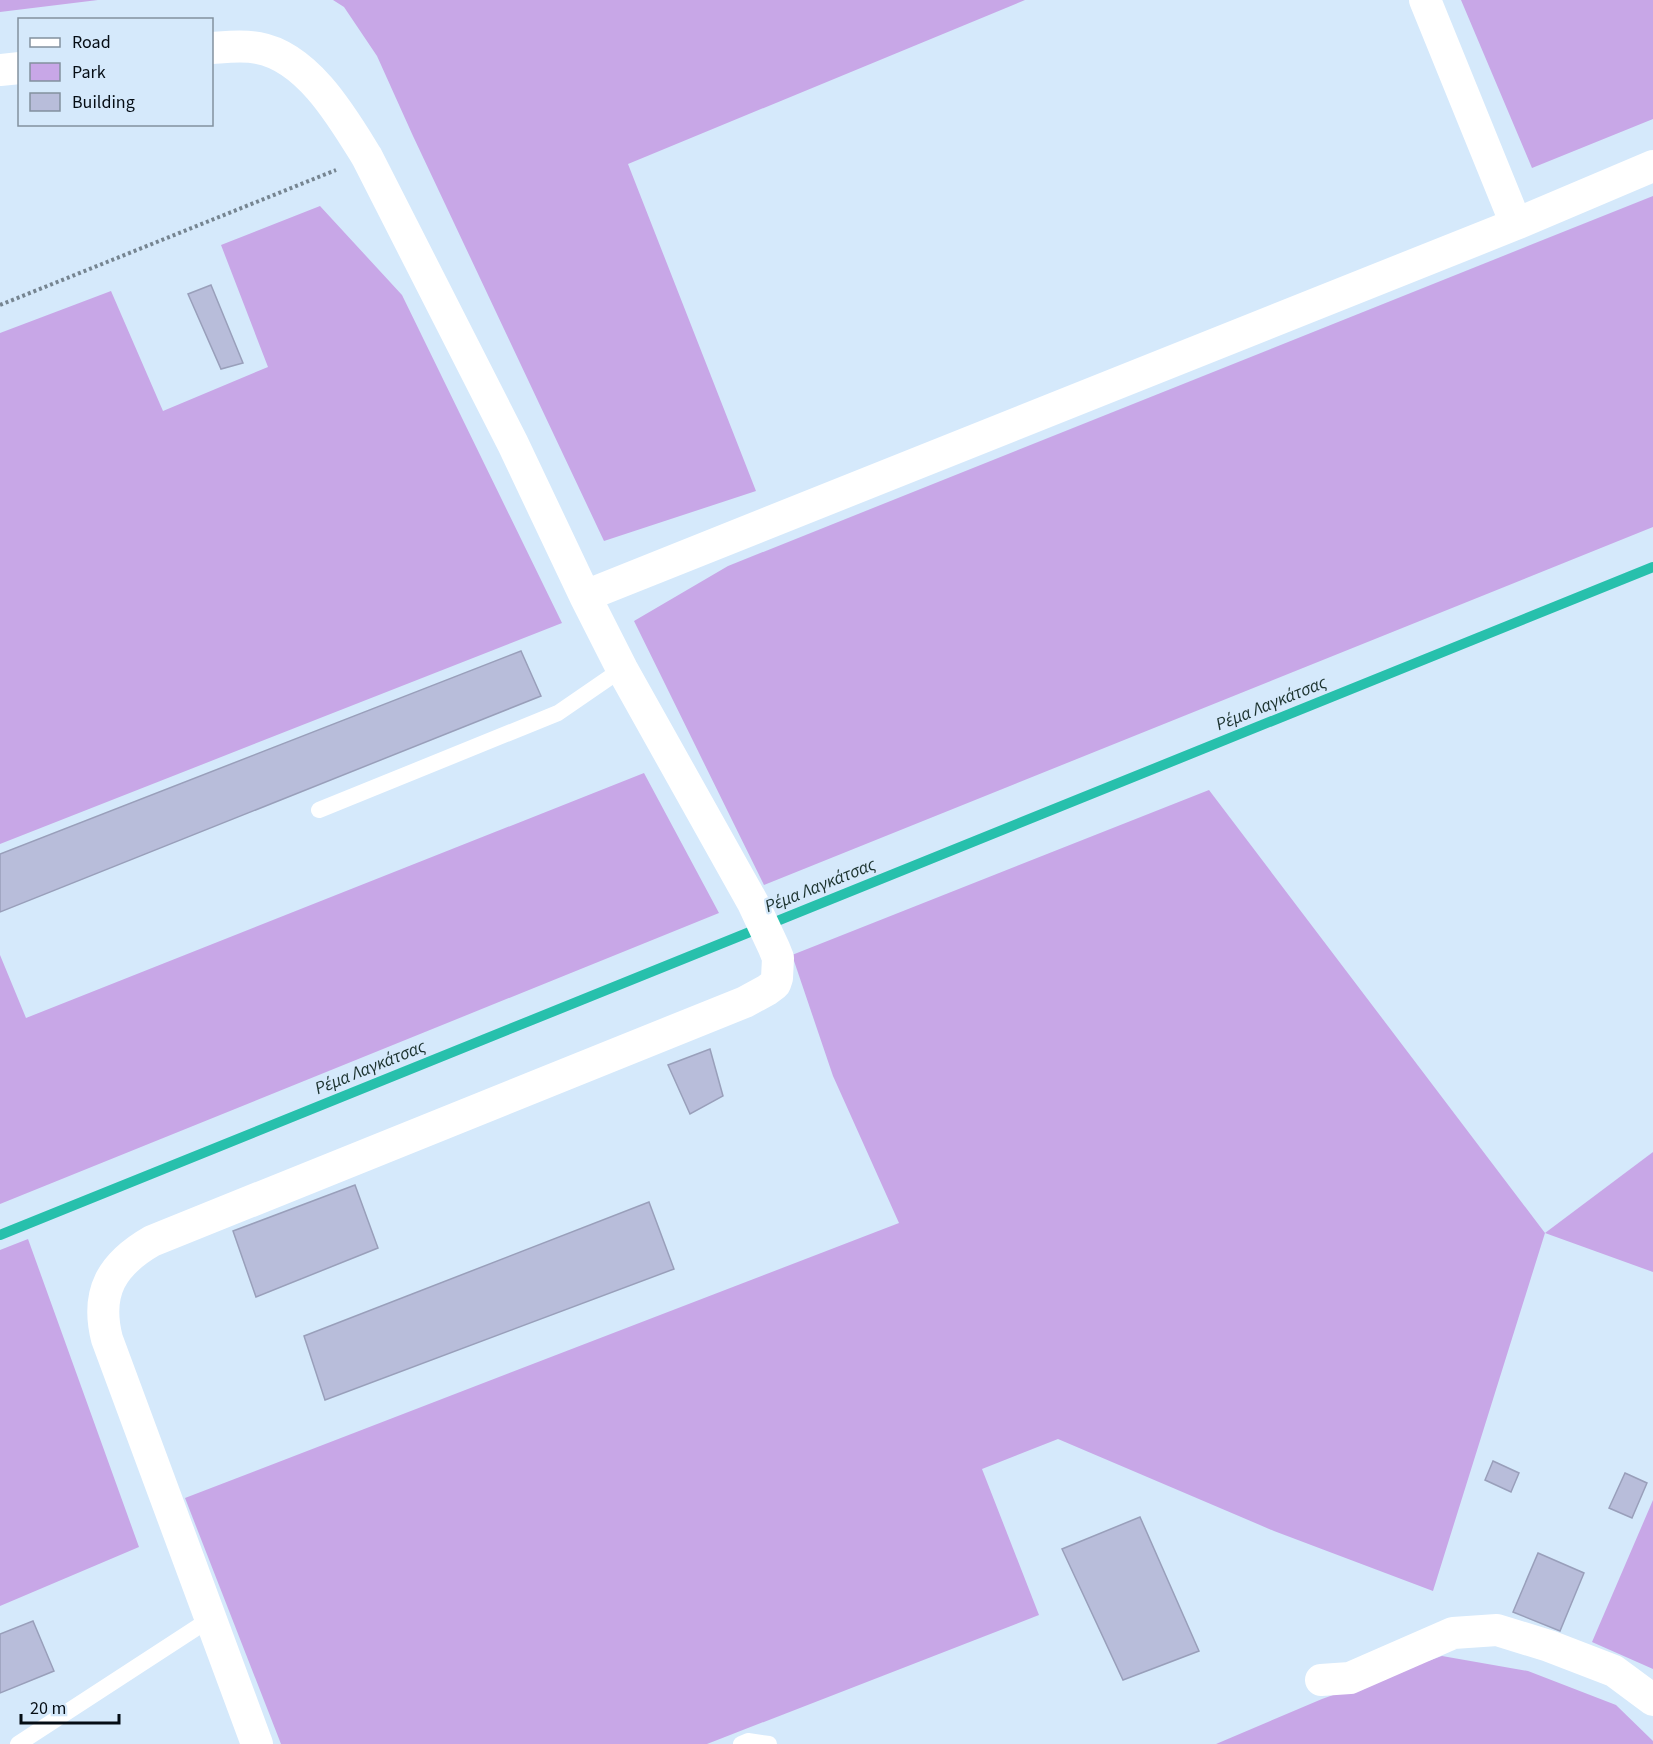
<svg xmlns="http://www.w3.org/2000/svg" width="1653" height="1744" font-family="'Source Sans 3',sans-serif">
<style>
.green{fill:#c8a7e7}
.lines{fill:none;stroke-linecap:round;stroke-linejoin:round}
.stream{stroke:#27c0ac;stroke-width:10}
.building{fill:#b8bdda;stroke:#999fba;stroke-width:1.5}
.path{stroke:#768591;stroke-width:4;stroke-dasharray:3 3;stroke-linecap:butt}
.service{stroke:#fff;stroke-width:16}
.minor{stroke:#fff;stroke-width:32}
.labels{text-anchor:middle;stroke-width:4.5;stroke-linejoin:round;paint-order:stroke}
.water-label{font-size:18px;font-style:italic;fill:#1b322e;stroke:#d5e9fb}
</style>
<rect width="100%" height="100%" fill="#d5e9fb"/>
<path class="green" d="M0 0H98L0 12Z
M333 0H1025L628 164 756 491 604 541 413 136 377 56 344 7Z
M1461 0H1653V119L1532 168Z
M1653 196V527L764 885 634 621 728 566Z
M320 206 402 295 562 623 0 844V333L111 291 163 411 268 367 221 245Z
M644 773 719 913 0 1204V955L26 1018Z
M1209 790 1545 1233 1653 1152V1272L1545 1233 1433 1591 1274 1531 1058 1439 982 1469 1039 1615 707 1744H281L185 1498 899 1223 833 1076 792 955Z
M28 1239 139 1547 0 1606V1250Z
M1653 1500V1669L1592 1642Z
M1442 1656 1528 1671 1616 1705 1653 1741V1744H1216L1322 1699Z"/>
<g class="lines">
<path class="stream" d="M0 1235 1653 567"/>
</g>
<path class="building" d="M211 285 243 363 221 369 188 294Z
M521 651 541 696 0 912V854Z
M710 1049 723 1096 690 1114 668 1065Z
M355 1185 378 1248 256 1297 233 1231Z
M649 1202 674 1269 325 1400 304 1336Z
M1493 1461 1519 1473 1511 1492 1485 1480Z
M1625 1473 1647 1483 1632 1518 1609 1508Z
M1140 1517 1199 1651 1123 1680 1062 1549Z
M1538 1553 1584 1573 1560 1631 1513 1612Z
M33 1621 54 1671 0 1693V1634Z"/>
<g class="lines">
<path class="path" d="M0 305 336 170"/>
<path class="service" d="M319 810 558 713 622 669
M18 1744 210 1619
M741 1744 748 1741 769 1744"/>
<path class="minor" d="M1425 0 1516 224
M212 48C227 47 243 45 258 48 308 57 343 118 367 157L513 444 585 596 622 669 753 903 774 948 778 958 777 978 775 984 767 990 745 1002 152 1241C112 1264 95 1292 107 1339L257 1744
M0 70 20 68
M585 596 1516 224 1653 166
M1321 1680 1350 1678 1453 1633 1497 1630 1549 1646 1614 1671 1653 1700"/>
</g>
<g class="labels">
<g class="water-label">
<text transform="translate(1271 703) rotate(-22)" y="6">Ρέμα Λαγκάτσας</text>
<text transform="translate(820 885) rotate(-22)" y="6">Ρέμα Λαγκάτσας</text>
<text transform="translate(370 1067) rotate(-22)" y="6">Ρέμα Λαγκάτσας</text>
</g>
</g>
<rect x="18" y="18" width="195" height="108" fill="#d5e9fb" stroke="#82919f" stroke-width="1.5"/>
<rect x="30" y="38" width="30" height="9" fill="#ffffff" stroke="#82919f" stroke-width="1.5"/>
<text x="72" y="48" font-size="18" fill="#050d14">Road</text>
<rect x="30" y="63" width="30" height="18" fill="#c8a7e7" stroke="#82919f" stroke-width="1.5"/>
<text x="72" y="78" font-size="18" fill="#050d14">Park</text>
<rect x="30" y="93" width="30" height="18" fill="#b8bdda" stroke="#82919f" stroke-width="1.5"/>
<text x="72" y="108" font-size="18" fill="#050d14">Building</text>
<path d="M21 1714v9h98v-9" fill="none" stroke="#050d14" stroke-width="3"/>
<text x="30" y="1714" font-size="18" fill="#050d14" stroke="#d5e9fb" stroke-width="4.5" paint-order="stroke">20 m</text>
</svg>
